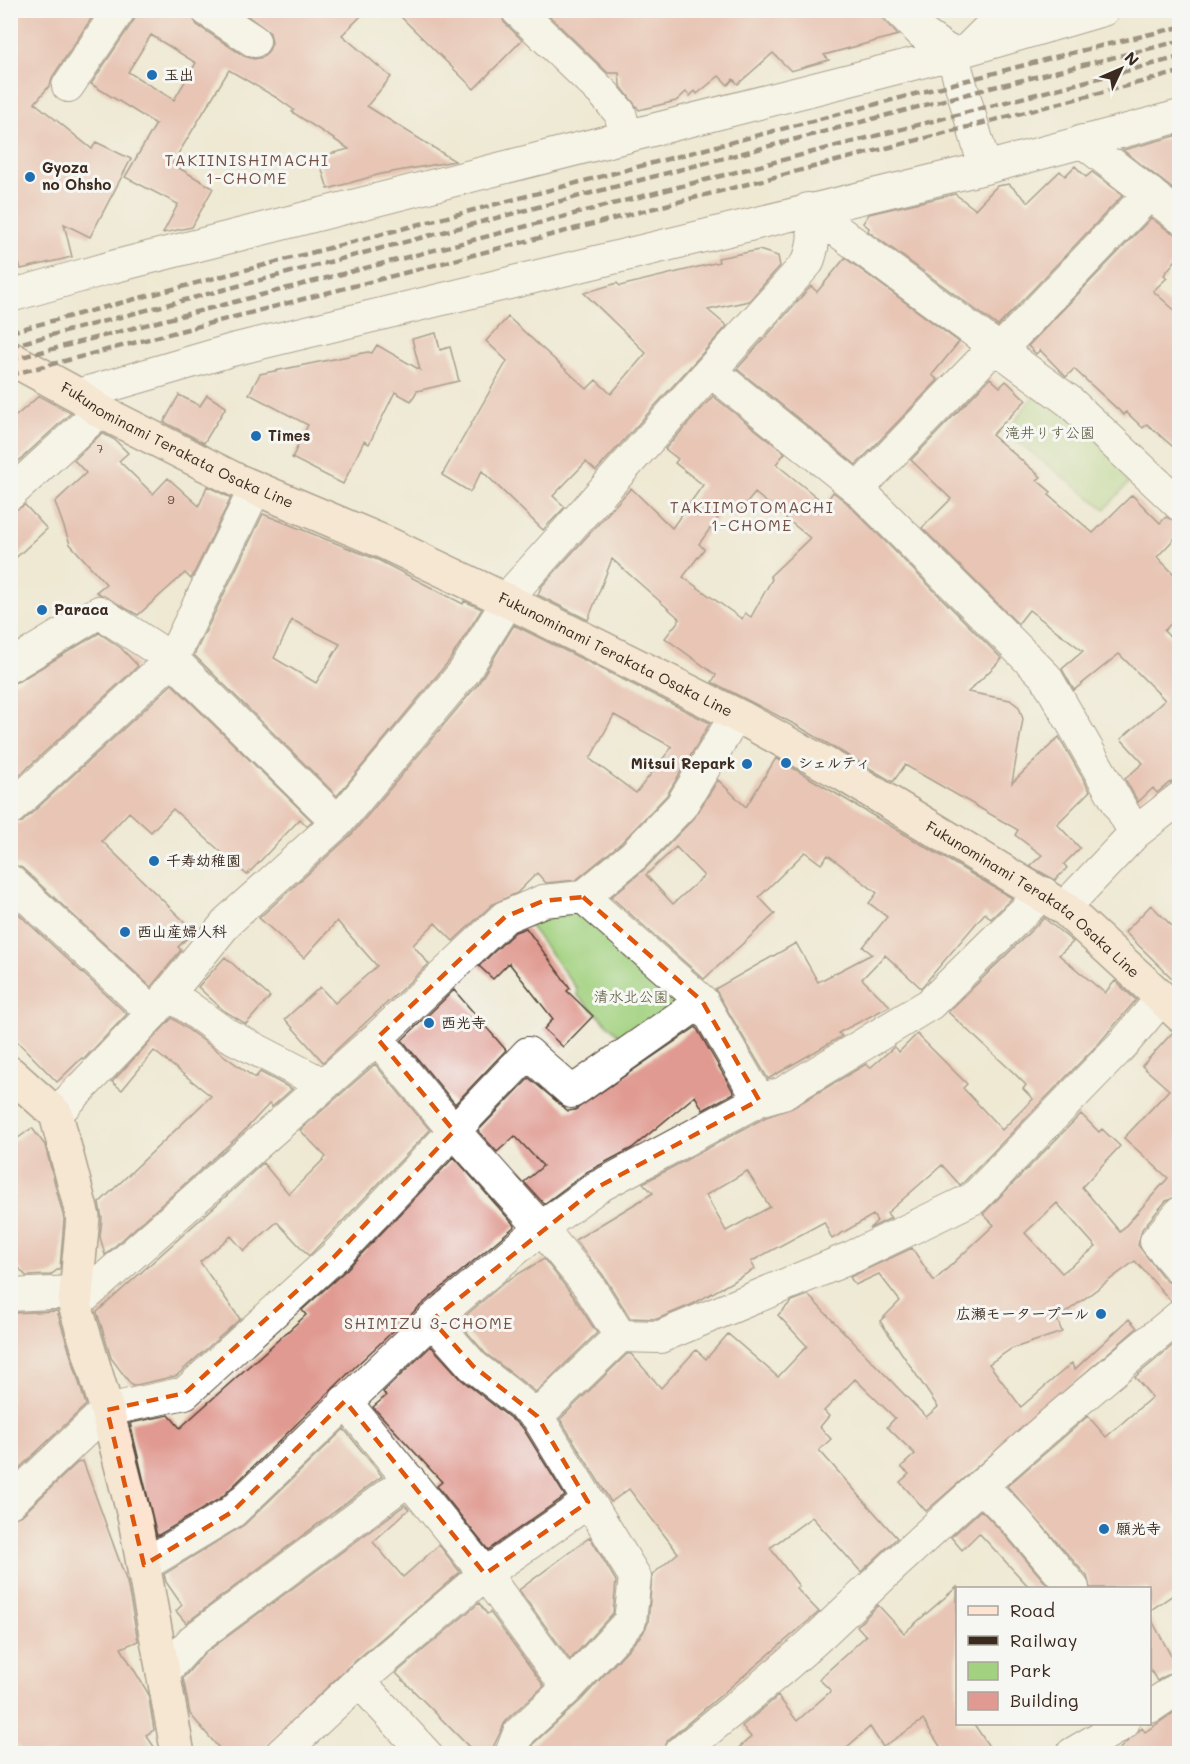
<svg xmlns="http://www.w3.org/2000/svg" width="1190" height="1764" font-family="Mali,'Klee One',sans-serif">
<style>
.park{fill:#a2d17f;stroke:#6e7e4e;stroke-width:1.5}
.building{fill:#e09a91;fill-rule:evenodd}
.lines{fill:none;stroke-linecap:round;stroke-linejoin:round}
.street-casing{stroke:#564739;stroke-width:34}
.secondary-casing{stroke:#564739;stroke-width:36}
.street{stroke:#fff;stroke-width:32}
.secondary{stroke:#fde4d1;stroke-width:33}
.rail{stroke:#3b2a1e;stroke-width:4.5;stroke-dasharray:9 4.5;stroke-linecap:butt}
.marked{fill:none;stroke:#df570d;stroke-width:4.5;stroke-dasharray:12 8;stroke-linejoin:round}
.poi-dot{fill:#1f6fb2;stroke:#f6f6f2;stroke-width:2}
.labels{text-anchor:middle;stroke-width:6;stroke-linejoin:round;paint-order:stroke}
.number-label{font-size:12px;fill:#64463b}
.poi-label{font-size:15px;font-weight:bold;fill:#3b2a1e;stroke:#f6f6f2;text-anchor:start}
.park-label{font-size:15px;fill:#555436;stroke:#f6f6f2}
.street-label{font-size:15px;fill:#3b2a1e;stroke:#f6f6f2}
.neighbourhood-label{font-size:16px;letter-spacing:1.5px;fill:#755146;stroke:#f6f6f2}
</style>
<rect width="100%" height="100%" fill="#f6f6f2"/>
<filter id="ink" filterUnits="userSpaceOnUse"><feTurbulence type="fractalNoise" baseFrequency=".0167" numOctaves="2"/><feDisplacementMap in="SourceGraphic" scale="12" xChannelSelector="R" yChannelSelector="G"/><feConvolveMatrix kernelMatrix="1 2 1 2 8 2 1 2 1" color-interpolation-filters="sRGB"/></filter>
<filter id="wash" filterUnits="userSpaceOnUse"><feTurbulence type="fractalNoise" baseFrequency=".008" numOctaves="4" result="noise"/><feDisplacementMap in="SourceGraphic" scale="24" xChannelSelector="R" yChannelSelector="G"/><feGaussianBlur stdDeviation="1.35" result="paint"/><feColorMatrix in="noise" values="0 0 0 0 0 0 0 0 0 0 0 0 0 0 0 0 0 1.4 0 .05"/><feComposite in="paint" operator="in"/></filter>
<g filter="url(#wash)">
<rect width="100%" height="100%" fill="#efe9d4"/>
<path class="park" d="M1033 396 1056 403 1136 475 1105 509 1006 433Z
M584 905 686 996 629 1045 577 995V989L523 917Z"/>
<g id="blocks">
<path class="building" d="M10 10H97L53 76 50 85 35 103 92 149 96 142 131 159 90 237 64 224 72 257 21 269 19 263 10 265Z
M137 10H189L197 25 244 56 254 59 263 57 269 50 272 43 270 33 240 10H367L342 35 391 77 367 106 455 161 381 174 328 189 318 157 349 149 292 112 294 110 277 98 229 70 172 164 213 188 192 227 163 233 178 204 125 177 156 124 91 84 134 20ZM151 35 196 63 174 100 128 72Z
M394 10H500L504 22 522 40 474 89Z
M543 10H874L898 35 824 55 829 60 791 71 773 53 738 84 733 79 728 85 719 76 697 94 695 91 690 96 686 92 676 101 639 110 620 85 619 73H608Z
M1179 135V194L1123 150Z
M1075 166 1086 177 1092 172 1123 195 998 326 868 231 869 228 863 223 869 214 955 194 975 209 997 186 1009 184 1028 202 1060 171 1065 176Z
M1151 218 1169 231 1179 235V256L1164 275 1167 278 1153 291 1179 314V452L1147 424 1143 428 1126 412 1124 415 1074 369 1066 377 1040 350 1036 354 1028 346Z
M759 250 778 256 780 266 749 301 708 310 727 326 596 471 586 462 553 496 565 507 543 530 482 471 470 492 442 475 507 361 486 341 508 317 587 389 596 380 611 394 646 353 584 293 617 283 620 286 719 262 718 258Z
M845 258 959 342 932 375 938 380 856 465 737 369 811 286 817 292Z
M436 333 440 350 450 347 459 381 417 391 411 401 395 392 369 444 364 441 343 484 292 458 308 425 249 394 260 374 368 352 372 353 377 345 420 370 412 339Z
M990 378 1000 387 1006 381 1026 400 992 435 1041 477 1037 480 1051 492 1049 495 1093 533 1132 495 1160 523 1166 517 1179 522V534L1157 557 1179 579V615L1164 631 1179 646V780L1169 783 1157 793 1153 788 1138 802 1125 779 1143 763 1121 739 1165 700 1119 654 1074 690 1062 669 1083 651 1029 610 1018 624 922 528 951 499 911 460Z
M179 395 200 406 207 395 226 407 204 443 164 422Z
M39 396 71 413 10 469V421Z
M713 396 785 453 776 464 825 504 833 492 846 502 1002 659 968 692 1010 700 1019 707 1023 719 1012 783 1059 737 1090 791 1057 824 1080 848 1064 864 1067 868 1055 880 1030 866 1042 855 1015 835 1018 830 905 765 893 782 796 725 712 682 716 675 665 638 680 619 612 559 588 620 538 595 541 587 631 488 672 528 703 485 675 463 678 459 665 449ZM755 493 810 538 770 576 772 579 751 617 745 613 742 619 683 577 704 549 699 544 727 505 738 514Z
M102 433 115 440 128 453 119 461 153 494 168 478 199 506 207 486 231 498 191 579 185 573 138 615 96 592 106 584 70 544 55 502 86 473 74 460Z
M25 505 47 529 10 563V512Z
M263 514 378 560 463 604 464 601 482 609 449 661 337 796 194 655ZM292 620 340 644 316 683 274 658Z
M514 625 710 723 667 795 621 843 576 880 546 883 537 873 517 893 493 904 453 941 435 923 413 945 429 964 323 1062 285 1019 320 987 335 1003 377 966 337 921 304 958 259 918 352 834 478 684ZM614 715 672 747 636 793 590 759Z
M99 633 121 648 138 666 10 784V684L19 681Z
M172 684 312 821 307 826 300 819 247 875 173 809 151 832 129 812 102 841 194 931 178 947 181 950 151 987 22 868 10 864V826L22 822Z
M776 758 1012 898 991 919 985 913 921 988 885 955 862 979 890 1006 838 1033 842 1036 768 1079 715 989 796 943 818 982 872 954 863 947 887 917 869 903 877 893 828 855 821 864 805 852 759 897 775 914 704 979 611 897 646 868 694 818 718 780 746 807ZM676 847 704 876 673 904 646 875Z
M1151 905 1179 933V985L1125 932Z
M10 906 127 1014 84 1059 82 1058 57 1082 10 1034Z
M1044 918 1073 942 1059 955 1105 993 1115 981 1136 1000 1100 1042 963 1183 960 1185 942 1165 887 1213 891 1218 869 1229 877 1221 873 1215 832 1239 824 1222 754 1260 751 1262 755 1269 693 1304 657 1319 630 1318 603 1275 575 1240 653 1193 643 1183 766 1117 792 1108 866 1064 870 1068 894 1047 899 1052 917 1034 967 1084 963 1088 1002 1130 1033 1099 1023 1089 1026 1085 1014 1073 948 1012ZM747 1171 770 1207 726 1231 706 1195Z
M526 928 570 988 567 991 593 1016 563 1047 544 1029 553 1019 509 963 493 979 479 966 515 932Z
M225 957 270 997 246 1024 223 1010 198 987Z
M454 990 506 1050 455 1104 402 1040Z
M172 1018 255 1078 260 1072 292 1089 272 1107 269 1104 243 1132 105 1255 100 1237 102 1218 99 1203 211 1096 154 1051 122 1090 112 1082Z
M696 1027 734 1093 703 1110 695 1096 632 1148 587 1172 544 1204 524 1182 543 1166 515 1136 497 1152 478 1131 529 1078 568 1111 575 1110Z
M1173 1032 1179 1033V1196L1166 1201 1142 1229 1138 1245 1166 1281 1179 1286V1298L1171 1301 1135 1261 1057 1319 1062 1332 1011 1349 989 1364 1021 1407 1072 1363 1074 1370 1129 1319 1137 1328 926 1511 900 1482 909 1474 901 1467 915 1454 887 1427 895 1418 855 1379 824 1411 829 1416 820 1427 831 1439 819 1450 897 1538 861 1572 812 1517 770 1548 799 1586 796 1588 819 1612 668 1740 662 1754H530L534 1743 581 1700 643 1633 648 1623 652 1575 678 1553 629 1489 611 1502 560 1419 627 1354H631L661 1388 696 1350 706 1359 728 1334 778 1377 807 1346 778 1315 792 1301 808 1295 926 1417 938 1407 880 1321 900 1301 879 1274 855 1285 850 1277 912 1248 934 1281 994 1225 983 1214 1081 1114 1099 1132 1102 1129 1120 1146 1082 1187 1120 1232 1168 1178 1124 1138 1169 1090 1142 1066ZM1057 1203 1096 1247 1062 1273 1025 1233Z
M375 1064 430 1130 309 1256 277 1222 244 1251 231 1236 200 1262 240 1319 176 1376 132 1386 111 1358 97 1312 263 1163 289 1194 326 1157 300 1130Z
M32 1128 45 1145 64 1219 60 1268 50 1275 26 1276 10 1258V1144Z
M454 1157 515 1226 420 1306 358 1364 221 1498 157 1536 130 1423 169 1415 180 1428 306 1315 302 1310 347 1269Z
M544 1259 573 1296 597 1333 536 1392 485 1353 458 1322 506 1281Z
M57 1311 86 1405 10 1477V1313Z
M1179 1340V1591L1149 1611V1588H1090L1087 1576 1007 1486 1088 1416 1106 1437 1152 1397 1135 1377Z
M431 1346 462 1380 523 1428 565 1496 488 1550 437 1486 442 1482 373 1407 386 1396 383 1392Z
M344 1429 382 1476 186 1623 176 1611 182 1605 166 1582 164 1574 244 1525Z
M83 1461 127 1582 138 1641 121 1648 148 1693 154 1730 146 1735 159 1754H24L10 1737V1519L22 1515 77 1463Z
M405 1505 409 1509 373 1542 403 1577 439 1545 460 1572 347 1668 258 1754H224L190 1714 183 1678 205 1653Z
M981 1510 1004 1534 1050 1588H1030L979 1533 962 1550 951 1537Z
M590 1537 616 1581 613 1613 570 1660 519 1590Z
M957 1587V1724H974L994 1754H945L923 1720 883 1747 870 1727 839 1754H732L751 1737 742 1726 778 1696 797 1721 831 1691 819 1679 866 1636 857 1626 878 1605 904 1633Z
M479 1603 487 1614 490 1612 544 1686 506 1720 490 1754H476L396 1673Z
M1149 1615 1178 1669 1157 1681 1149 1667Z
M1179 1709V1754H1114L1142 1728 1145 1732Z"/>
</g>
</g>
<g filter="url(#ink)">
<use href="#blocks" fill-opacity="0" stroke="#564739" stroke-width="1.5"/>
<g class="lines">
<defs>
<path id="street" d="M207 10 254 41
M517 10 604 94 620 113 626 137
M899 10 922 33 952 54 985 168
M970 47 1007 10
M68 86 119 10
M1082 141 1180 217
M808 209 1069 401 1180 505
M10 296 112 267 952 54 1103 10
M712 372 858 489 1046 677 1135 833
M78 395 232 350 985 168 1180 116
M858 489 987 355 999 351 1150 193
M10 494 100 411
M10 666 99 612 172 659 338 822
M10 809 172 659 255 489
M10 881 153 1013
M583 897 702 1001
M1064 908 1135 833 1180 798
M170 994 224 1033 323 1084
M377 1038 454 1131 541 1228 588 1285 620 1336
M56 1114 153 1013 229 920 338 822 464 672 516 588 808 262C815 241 816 229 808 209
M1180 1213 1156 1241 1180 1269
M10 1295 74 1292
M75 1305 377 1038 505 917 543 901 583 897 633 856 681 806 729 727 742 718
M432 1320 473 1366 537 1416
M345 1401 485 1574 588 1502
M981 1485 1017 1522 1073 1588
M10 1502 107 1410 185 1393 334 1257 528 1053 572 1092 702 1001 759 1100
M144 1565 232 1512 432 1320 541 1228 596 1188 759 1100 783 1093 930 1004 1043 893
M163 1673 193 1640 409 1479
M359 1681 426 1754
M1150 1707 1180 1687
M281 1754 359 1681 485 1574 568 1688
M511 1754 519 1733 568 1688 630 1621 635 1577 537 1416 620 1336 660 1337 852 1257 974 1198 1124 1043 1161 999
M679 1754C729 1712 782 1672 829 1627 941 1519 1058 1415 1180 1316
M1072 1754 1123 1724"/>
<g id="secondary">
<path id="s1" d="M10 358 78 395 100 411 236 480 386 543 510 602 742 718 841 773 1064 908 1180 1015"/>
<path d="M10 1073 56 1114 83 1217 75 1305 107 1410 135 1520 178 1754"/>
</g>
</defs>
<use href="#street" class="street-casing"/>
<use href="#secondary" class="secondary-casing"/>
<use href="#street" class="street"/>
<use href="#secondary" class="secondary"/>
<path class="rail" d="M10 332 1063 55 1180 27
M10 346 990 88 1180 41
M10 360 1180 57
M10 375 1180 72"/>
</g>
</g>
<path d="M0 0H1190V1764H0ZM583 897 702 1001 759 1100 596 1188 432 1320 473 1366 537 1416 588 1502 485 1574 345 1401 232 1512 144 1565 107 1410 185 1393 334 1257 454 1131 377 1038 505 917 543 901Z" fill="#efe9d4" fill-opacity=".55" fill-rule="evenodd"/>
<path class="marked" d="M583 897 702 1001 759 1100 596 1188 432 1320 473 1366 537 1416 588 1502 485 1574 345 1401 232 1512 144 1565 107 1410 185 1393 334 1257 454 1131 377 1038 505 917 543 901Z"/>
<g class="poi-dot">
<circle cx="152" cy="75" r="6"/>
<circle cx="30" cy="177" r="6"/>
<circle cx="256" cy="436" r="6"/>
<circle cx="42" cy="610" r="6"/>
<circle cx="786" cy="763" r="6"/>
<circle cx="747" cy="764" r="6"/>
<circle cx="154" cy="861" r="6"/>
<circle cx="125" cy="932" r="6"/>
<circle cx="429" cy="1023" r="6"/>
<circle cx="1101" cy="1314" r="6"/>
<circle cx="1104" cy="1529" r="6"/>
</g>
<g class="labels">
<g class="number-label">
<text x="100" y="453">7</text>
<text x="171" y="504">9</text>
</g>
<g class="poi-label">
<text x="164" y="80">玉出</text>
<text x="42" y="173">Gyoza<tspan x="42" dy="17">no Ohsho</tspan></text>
<text x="268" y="441">Times</text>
<text x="54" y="615">Paraca</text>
<text x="798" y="768">シェルティ</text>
<text x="735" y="769" text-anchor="end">Mitsui Repark</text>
<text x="166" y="866">千寿幼稚園</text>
<text x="137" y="937">西山産婦人科</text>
<text x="441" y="1028">西光寺</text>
<text x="1089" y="1319" text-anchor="end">広瀬モータープール</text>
<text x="1116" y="1534">願光寺</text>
</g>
<g class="park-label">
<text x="1050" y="438">滝井りす公園</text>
<text x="631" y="1002">清水北公園</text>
</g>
<g class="street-label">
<text dy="5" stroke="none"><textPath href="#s1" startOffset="189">Fukunominami Terakata Osaka Line</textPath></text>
<text dy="5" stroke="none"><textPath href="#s1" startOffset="675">Fukunominami Terakata Osaka Line</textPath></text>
<text dy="5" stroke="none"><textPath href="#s1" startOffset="1160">Fukunominami Terakata Osaka Line</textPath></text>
</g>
<g class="neighbourhood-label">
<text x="247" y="166">TAKIINISHIMACHI<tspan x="247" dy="18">1-CHOME</tspan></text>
<text x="752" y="513">TAKIIMOTOMACHI<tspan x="752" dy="18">1-CHOME</tspan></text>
<text x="429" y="1329">SHIMIZU 3-CHOME</text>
</g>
</g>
<rect width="1190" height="1764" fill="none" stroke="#f6f6f2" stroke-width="36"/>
<rect x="956" y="1587" width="195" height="138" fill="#f6f6f2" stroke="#aba49d" stroke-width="1.5"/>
<rect x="968" y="1606" width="30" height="9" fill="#fde4d1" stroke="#aba49d" stroke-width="1.5"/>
<text x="1010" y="1617" font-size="18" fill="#3b2a1e">Road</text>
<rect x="968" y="1636" width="30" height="9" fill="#3b2a1e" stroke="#aba49d" stroke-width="1.5"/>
<text x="1010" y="1647" font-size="18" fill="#3b2a1e">Railway</text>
<rect x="968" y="1662" width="30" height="18" fill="#a2d17f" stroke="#aba49d" stroke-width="1.5"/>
<text x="1010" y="1677" font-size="18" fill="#3b2a1e">Park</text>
<rect x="968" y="1692" width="30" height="18" fill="#e09a91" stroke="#aba49d" stroke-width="1.5"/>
<text x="1010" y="1707" font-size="18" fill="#3b2a1e">Building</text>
<g transform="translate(1121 69) rotate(46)" stroke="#f6f6f2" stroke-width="4.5" paint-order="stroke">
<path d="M0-4.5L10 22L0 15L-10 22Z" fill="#3b2a1e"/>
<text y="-9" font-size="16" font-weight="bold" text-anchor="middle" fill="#3b2a1e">N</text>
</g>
</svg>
